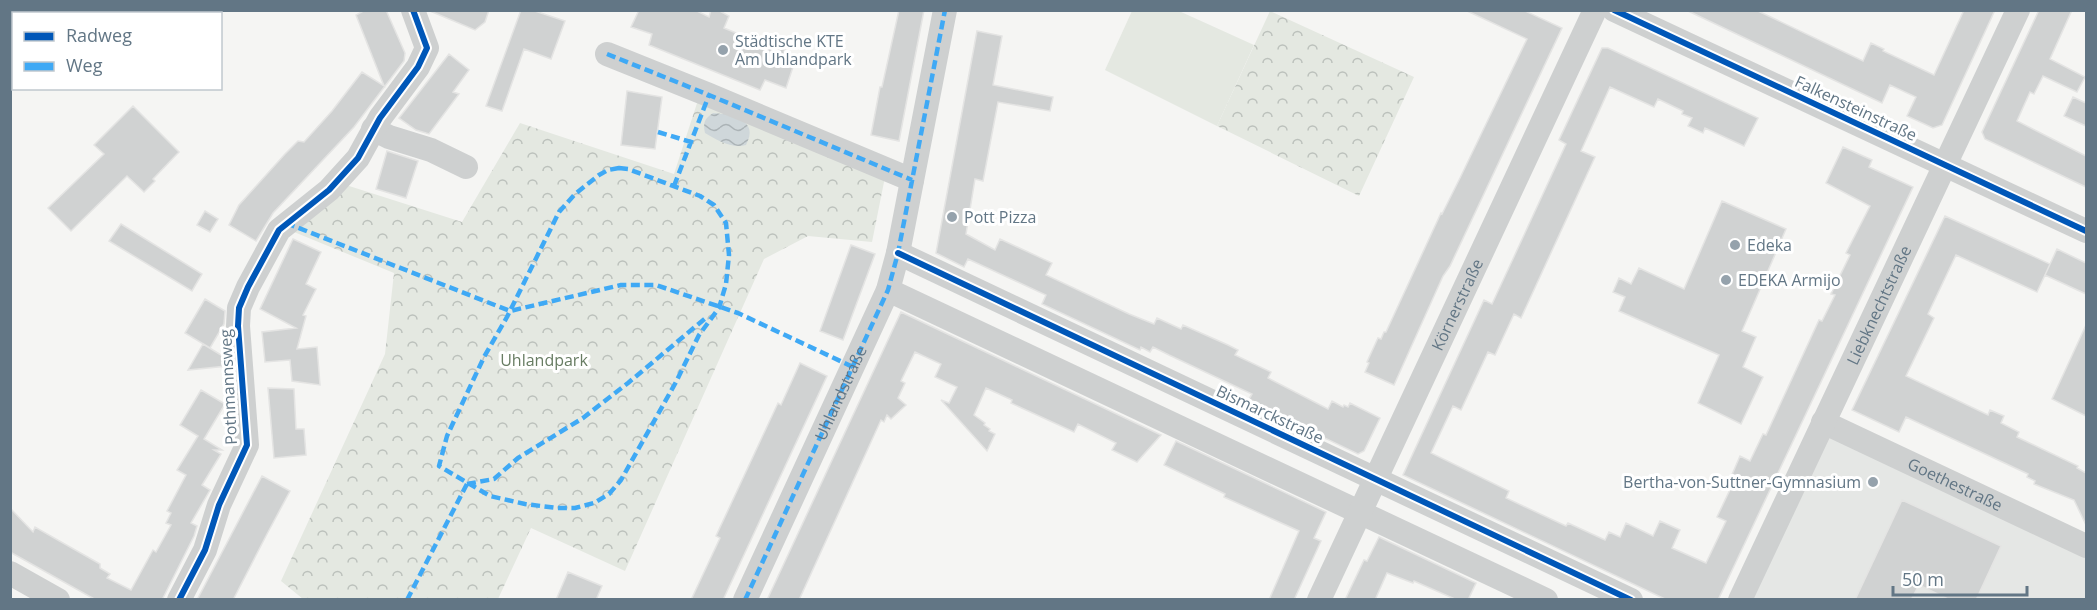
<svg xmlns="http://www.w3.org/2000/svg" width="2097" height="610" font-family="'Open Sans',sans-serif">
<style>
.built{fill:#e5e7e5}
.park{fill:url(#park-crowns)}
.pitch{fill:#e4e8e1}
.water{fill:url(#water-waves)}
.building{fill:#d0d2d2;stroke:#e4e4e3;stroke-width:1.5}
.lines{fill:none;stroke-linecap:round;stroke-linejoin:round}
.minor{stroke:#ced0d0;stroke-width:24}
.quiet{stroke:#3fa9f5;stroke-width:4.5;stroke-dasharray:9 4.5;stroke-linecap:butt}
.cycleway-casing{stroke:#fff;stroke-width:10}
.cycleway{stroke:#0057b8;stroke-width:6}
.poi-dot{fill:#95a2ac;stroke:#fff;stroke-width:2}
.labels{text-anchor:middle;stroke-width:6;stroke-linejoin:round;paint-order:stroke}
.poi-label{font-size:16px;fill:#627685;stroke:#fff;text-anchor:start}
.street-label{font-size:16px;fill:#627685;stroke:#fff}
.park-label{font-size:16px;fill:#677c62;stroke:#fff}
</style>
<defs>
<pattern id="park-crowns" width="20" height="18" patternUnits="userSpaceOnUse" patternTransform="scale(1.5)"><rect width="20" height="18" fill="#e4e8e1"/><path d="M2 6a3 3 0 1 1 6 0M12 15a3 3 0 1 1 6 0" fill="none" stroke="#bcc1bc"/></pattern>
<pattern id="water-waves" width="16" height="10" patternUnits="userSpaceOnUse" patternTransform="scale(1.5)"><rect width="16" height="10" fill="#cfd7da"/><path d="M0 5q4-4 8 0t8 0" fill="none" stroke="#abb3b6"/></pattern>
</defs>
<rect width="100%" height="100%" fill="#f5f5f3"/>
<path class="built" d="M1823 422 2086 546V599L1740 600Z"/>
<path class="park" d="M1270 11 1414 77 1359 196 1217 126Z
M699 97 887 167 872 242 808 236 764 259 625 571 531 528 498 599H303L281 581 385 354 394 273 294 232 346 185 462 222 520 123 674 174Z"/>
<path class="pitch" d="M1132 11H1179L1254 45 1217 126 1105 70Z"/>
<path class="water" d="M713 113C732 114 760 120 746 145 732 149 717 140 705 133 703 123 704 119 713 113Z"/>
<path class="building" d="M365 10H386L405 53 404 61 354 127 273 213 256 241 229 225 239 205 285 154 298 141 304 142 332 111 362 72 384 86 356 15Z
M489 10 485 22 475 30 430 11Z
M521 10H532L565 21 551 59 524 49 502 111 486 106Z
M639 10H695L709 17 711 10H718L729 16 724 28 770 47 774 39 787 44 784 52 796 58 786 88 765 80 760 90 649 45 652 34 631 27Z
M899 10H924L899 141 871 135 880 87H882Z
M1465 10H1523L1562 28 1450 266 1443 276 1394 385 1365 372 1369 363 1367 362 1378 338 1381 339 1384 332H1386L1441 213 1442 214 1460 178 1527 39Z
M1686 10H1756L1863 61 1871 43 1884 49 1883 51 1934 75 1964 10H1995L1942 125 1933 128 1907 116 1916 97 1890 85 1882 103Z
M2039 10H2072L2050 59 2085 77 2077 92 2043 76 2034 94 2030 92 2017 121 2086 156V187L1985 139 1982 132Z
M977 31 1002 36 993 85 1053 97 1050 111 998 102 983 181 975 179 966 234 995 250 1000 239 1052 263 1046 275 1129 314 1154 324 1157 318 1181 329 1183 325 1228 345 1238 350 1235 355 1271 372 1268 378 1328 409 1332 401 1343 407 1344 405 1348 407 1350 403 1380 418 1364 451 1358 454 1258 406 1259 404 1249 399 1252 394 1169 355 1153 347 1150 352 1141 347 1140 350 1042 304 1046 295 968 259 964 267 936 253Z
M1602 48H1608L1758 118 1744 146 1705 128 1703 133 1688 126 1692 118 1682 114 1683 111 1658 99 1654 107 1610 87 1581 151 1595 157 1521 318 1514 314 1495 355 1488 352 1461 410 1453 406 1431 453 1509 491 1506 498 1566 526 1568 523 1605 540 1609 532 1620 537 1626 523 1653 536 1660 521 1680 530 1672 548 1706 563 1726 521 1717 517 1735 479 1731 477 1740 456 1750 461 1763 434 1766 435 1819 320 1822 321 1835 295 1831 294 1850 255 1846 253 1870 206 1826 183 1843 147 1872 160 1869 167 1913 187 1718 600H1667L1403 475 1484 300 1492 304 1512 261 1566 144 1559 140Z
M449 54 469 70 453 92 459 94 429 134 416 130 399 118Z
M627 91 662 97 655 149 621 145Z
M2073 97 2086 103V126L2064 116Z
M133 106 179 152 153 179 155 181 144 192 127 176 71 231 48 208 104 154 94 145Z
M387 151 418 161 406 198 376 189Z
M1722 201 1786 229 1742 331 1756 337 1743 367 1763 377 1741 424 1698 403 1719 355 1619 311 1625 297 1613 292 1619 278 1631 284 1639 268 1684 289Z
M205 211 218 219 210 232 197 225Z
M1945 216 2050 264 2045 275 2057 249 2086 263V294L2045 275 2037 292 1956 255 1928 314 1934 318 1906 376 1988 415 1990 410 2004 416 2001 423 2019 432 2017 437 2078 466 2077 468 2086 473V525L2074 500 2034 484 2035 481 2027 477 2028 474 1906 417 1899 432 1852 410Z
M121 224 202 274 192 291 109 241Z
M293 239 321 252 306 284 316 289 303 315 306 316 297 349 317 347 320 385 292 381 290 360 265 362 262 332 296 328 260 309Z
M851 245 875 254 843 340 820 331Z
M205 299 225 311 224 324 210 348 185 333Z
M901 312 1161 435 1137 462 1112 450 1116 443 1078 424 1074 432 1011 403 1012 400 986 388 974 415 985 423 984 425 990 429 989 431 995 434 987 451 941 400 949 403 957 387 935 377 941 364 915 352 901 381 905 383 898 398 906 405 891 419 887 415 884 422 881 420 799 600H767Z
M2086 325V416L2052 399Z
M203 344 226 358 227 366 188 370Z
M800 363 827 376 723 600H691L720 538 716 536 778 403 781 405Z
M268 388 294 389 296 429H304L306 455 274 458Z
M201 390 225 404 204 439 222 450H214L221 454 202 485 210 490 191 523 197 526 194 536 162 600H96L10 552V508L33 532 35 527 100 564V568L110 574 107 578 131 590 153 550 156 552 171 525 166 523 171 513 167 511 186 475 177 470 198 436 180 425Z
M1176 441 1326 512 1314 538 1321 541 1294 600H1269L1299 531 1224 497 1225 494 1164 465Z
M262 476 290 491 267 534 233 600H197Z
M1902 500 2001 546 1976 600H1950L1919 585 1911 600H1855Z
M1379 537 1476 583 1468 600H1457L1414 581 1413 583 1387 573 1375 600H1345L1364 560 1367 561Z
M568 572 602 586 596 600H556Z"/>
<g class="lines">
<g class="minor">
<path d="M1614 10 2086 231"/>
<path d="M607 54 709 95 912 180"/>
<path d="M373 129 389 137 431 150 466 167"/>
<path d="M898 253 1631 600"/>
<path d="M888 290 1546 600"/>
<path id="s1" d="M1823 422 2086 546"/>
<path d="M10 573 58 600"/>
<path d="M179 600 205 550 219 505 247 445 238 326 239 308 248 287 279 230 329 190 358 158 380 118 418 67 427 48 413 10"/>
<path id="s2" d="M745 600 888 290 898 253 945 10"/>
<path id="s3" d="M1319 600 1595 10"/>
<path id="s4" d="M1740 600 2018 10"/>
</g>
<path class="quiet" d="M607 54 709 95 912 180
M658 132 691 142
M619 168 628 169 700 196 714 205 726 223 729 255 726 284 719 308 699 335 676 382 621 480 609 494 594 503 575 508H557L525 504 490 496 439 466 447 436 484 357 507 317 559 212 575 194 599 175 608 170Z
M674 186 709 95
M286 223 510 311 621 285H656L738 313 853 367
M467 484 494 479 518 458 583 418 628 383 708 316
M407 600 467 484
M745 600 888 290 898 253 945 10"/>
<defs>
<path id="cycleway" d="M1614 10 2086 231
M898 253 1631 600
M179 600 205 550 219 505 247 445 238 326 239 308 248 287 279 230 329 190 358 158 380 118 418 67 427 48 413 10"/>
</defs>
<use href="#cycleway" class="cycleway-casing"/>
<use href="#cycleway" class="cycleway"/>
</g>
<g class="poi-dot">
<circle cx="723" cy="50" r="6"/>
<circle cx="952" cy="217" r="6"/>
<circle cx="1735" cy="245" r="6"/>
<circle cx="1726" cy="280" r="6"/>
<circle cx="1873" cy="482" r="6"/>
</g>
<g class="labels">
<g class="poi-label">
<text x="735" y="47">Städtische KTE<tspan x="735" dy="18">Am Uhlandpark</tspan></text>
<text x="964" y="223">Pott Pizza</text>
<text x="1747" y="251">Edeka</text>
<text x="1738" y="286">EDEKA Armijo</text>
<text x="1861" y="488" text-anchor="end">Bertha-von-Suttner-Gymnasium</text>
</g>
<g class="street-label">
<text transform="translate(1856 108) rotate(25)" y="6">Falkensteinstraße</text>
<text dy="6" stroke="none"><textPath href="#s3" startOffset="326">Körnerstraße</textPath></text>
<text dy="6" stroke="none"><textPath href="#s4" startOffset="326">Liebknechtstraße</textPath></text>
<text transform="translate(228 387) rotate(-93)" y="6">Pothmannsweg</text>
<text dy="6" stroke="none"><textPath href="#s2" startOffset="228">Uhlandstraße</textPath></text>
<text transform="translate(1270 414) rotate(25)" y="6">Bismarckstraße</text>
<text dy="6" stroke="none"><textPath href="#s1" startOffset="146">Goethestraße</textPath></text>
</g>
<g class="park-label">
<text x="544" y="366">Uhlandpark</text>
</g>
</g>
<rect width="2097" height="610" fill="none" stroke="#627685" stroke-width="24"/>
<rect x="12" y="12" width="210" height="78" fill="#ffffff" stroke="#c0c8ce" stroke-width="1.5"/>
<rect x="24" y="32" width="30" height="9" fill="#0057b8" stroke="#c0c8ce" stroke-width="1.5"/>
<text x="66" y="42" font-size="18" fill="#627685">Radweg</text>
<rect x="24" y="62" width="30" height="9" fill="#3fa9f5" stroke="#c0c8ce" stroke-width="1.5"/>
<text x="66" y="72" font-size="18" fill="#627685">Weg</text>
<path d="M1893 586v9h134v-9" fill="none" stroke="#627685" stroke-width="3"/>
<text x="1902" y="586" font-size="18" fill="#627685" stroke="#ffffff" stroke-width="4.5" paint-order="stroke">50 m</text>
</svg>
